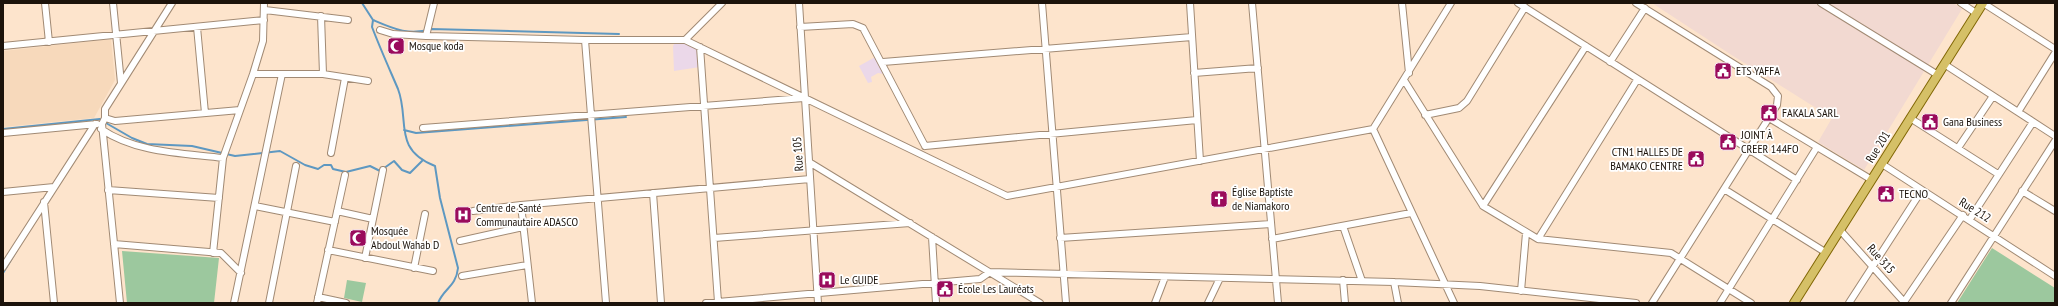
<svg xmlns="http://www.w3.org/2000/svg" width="2058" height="306" font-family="'PT Sans Narrow',sans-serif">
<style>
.commercial{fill:#f2d9d1}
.industrial{fill:#ebd8e9}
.built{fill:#f7d9bb}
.green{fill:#9cc89e}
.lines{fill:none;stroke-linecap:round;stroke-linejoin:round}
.stream{stroke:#5e98c1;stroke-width:2}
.minor-casing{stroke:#a18a74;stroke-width:8}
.major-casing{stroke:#826805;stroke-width:10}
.minor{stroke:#fff;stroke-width:6}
.major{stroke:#d5c067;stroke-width:8}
.labels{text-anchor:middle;stroke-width:3.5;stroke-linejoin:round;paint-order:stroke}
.poi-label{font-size:12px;fill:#1c130b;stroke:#fff;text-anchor:start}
.street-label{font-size:12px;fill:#1c130b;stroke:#fff}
</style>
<rect width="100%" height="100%" fill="#fde4cc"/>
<path class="commercial" d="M1652 3H1953L1962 9 1864 170 1818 142 1832 118 1730 54Z"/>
<path class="industrial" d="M676 41 698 47 700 67 674 71 673 46Z
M877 56 884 74 878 73 871 77 872 82 868 83 859 66Z"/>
<path class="built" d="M111 39 115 80 94 118 3 127V51Z"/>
<path class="green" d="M1992 248 2055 288V303H1957Z
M122 251 219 258 214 303H127Z
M347 280 366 283 362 302 344 298Z"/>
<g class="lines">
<path class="stream" d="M362 3 373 20 372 27C380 48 389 68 398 89 410 120 392 149 435 166L440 198 458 268C456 287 444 288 438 303
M373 20C394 29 409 36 431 29L619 34
M106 123 132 138 147 144 192 146 235 156 280 151 305 165 318 169 324 165H331L333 169 346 172 370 166 380 171 394 161 402 170 410 173 422 161
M3 129 100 119
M404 130 416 133 626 117
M3 273 17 250"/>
<defs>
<path id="minor" d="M45 3 49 42
M113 3 121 83
M799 3 818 303
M1042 3 1066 303
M1190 3 1200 161
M1252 3 1278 303
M1402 3 1409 73
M1518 3 1797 180
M1636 3 1771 87 1778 96 1777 105 1652 303
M1821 3 1938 75
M1961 3 1976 13
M1983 3 2055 49
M265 10 348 20
M321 16 323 74 368 81
M197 27 205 113
M800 27 853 24 863 28 925 146
M380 30 393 34 426 36 585 40H685L1007 196 1373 129 1451 3
M426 36 434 3
M585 40 606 303
M685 40 722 3
M3 46 264 20
M700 47 718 302
M883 62 1192 37
M1610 62 1645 8
M1944 64 2055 136
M1194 73 1258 68
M253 74H323
M1404 80 1483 206 1538 239 1671 253 1751 303
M2018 112 2055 53
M1425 115 1459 108 1467 101 1525 7
M105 118 115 121 240 110
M1769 118 1872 180
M1910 118 1998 174
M423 128 804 98
M101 129C136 153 182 153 223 158
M1373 129 1454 303
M3 133 97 124
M925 146 1197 120
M1958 148 1993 96
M331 153 345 78
M809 162 1040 303
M1882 164 2055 276
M1724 189 1825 252
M108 190 219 198
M2022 191 2055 211
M3 192 54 187
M653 193 661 303
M44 202 54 303
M521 205 532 303
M255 206 335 222
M1483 206 1586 46
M337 211 373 219
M473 211 521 205 810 179
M1970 219 2033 122
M1343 226 1362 281
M1840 230 1905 303
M932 237 936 303
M714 238 910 223
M1060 238 1271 224
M1272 239 1411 213
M1538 239 1637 80
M460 241 523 227
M114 244 221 253 241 273
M328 250 433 271
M213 253 223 158 253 74 263 41 264 3
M365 258 383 170
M3 267 95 124
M414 268 425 214
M462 276 527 265
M1343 280 1345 303
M1394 282 1398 303
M1521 291 1526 233
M318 297 346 303
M1904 302 1963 215
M120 303 102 124 105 118V109L172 3
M234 303 282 74
M269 303 296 166
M317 303 345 175
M706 303 980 279 990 272 1394 282 1480 286 1636 303
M1155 303 1165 277
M1208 303 1220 278
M1720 303 1817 147
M1849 303 1922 190
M1951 303 2055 141"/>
<path id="major" d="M1794 303 1983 3"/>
</defs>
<use href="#minor" class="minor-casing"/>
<use href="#major" class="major-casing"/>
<use href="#minor" class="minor"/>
<use href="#major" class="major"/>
</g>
<defs>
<symbol id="mosque-square" viewBox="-11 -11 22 22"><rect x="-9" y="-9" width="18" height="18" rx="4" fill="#9a0b5c" stroke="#fff"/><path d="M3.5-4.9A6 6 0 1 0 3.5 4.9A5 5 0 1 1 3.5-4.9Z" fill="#fff"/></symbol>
<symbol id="civic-square" viewBox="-11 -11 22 22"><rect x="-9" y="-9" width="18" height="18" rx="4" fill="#9a0b5c" stroke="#fff"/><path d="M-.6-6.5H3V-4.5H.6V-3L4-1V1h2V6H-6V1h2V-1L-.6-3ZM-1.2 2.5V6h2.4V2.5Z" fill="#fff"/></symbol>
<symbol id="church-square" viewBox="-11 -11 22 22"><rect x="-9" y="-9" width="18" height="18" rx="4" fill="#9a0b5c" stroke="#fff"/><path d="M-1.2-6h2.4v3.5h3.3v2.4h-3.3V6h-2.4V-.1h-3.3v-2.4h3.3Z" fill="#fff"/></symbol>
<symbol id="hospital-square" viewBox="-11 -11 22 22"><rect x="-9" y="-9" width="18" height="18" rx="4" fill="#9a0b5c" stroke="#fff"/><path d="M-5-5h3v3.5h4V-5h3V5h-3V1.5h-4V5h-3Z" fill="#fff"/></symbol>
</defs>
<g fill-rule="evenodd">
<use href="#mosque-square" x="386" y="36" width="20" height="20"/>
<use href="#civic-square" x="1713" y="61" width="20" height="20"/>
<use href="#civic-square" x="1759" y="103" width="20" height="20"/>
<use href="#civic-square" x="1920" y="112" width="20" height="20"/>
<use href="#civic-square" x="1718" y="132" width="20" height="20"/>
<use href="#civic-square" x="1686" y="149" width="20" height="20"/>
<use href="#civic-square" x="1876" y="184" width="20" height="20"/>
<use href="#church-square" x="1209" y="189" width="20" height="20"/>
<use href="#hospital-square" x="453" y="205" width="20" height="20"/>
<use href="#mosque-square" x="348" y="228" width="20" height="20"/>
<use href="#hospital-square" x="817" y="270" width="20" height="20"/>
<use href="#civic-square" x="935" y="279" width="20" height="20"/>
</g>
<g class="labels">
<g class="poi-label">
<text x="409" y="50">Mosque koda</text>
<text x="1736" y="75">ETS YAFFA</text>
<text x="1782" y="117">FAKALA SARL</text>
<text x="1943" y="126">Gana Business</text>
<text x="1741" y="139">JOINT À<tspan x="1741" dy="14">CREER 144FO</tspan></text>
<text x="1683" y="156" text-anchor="end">CTN1 HALLES DE<tspan x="1683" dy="14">BAMAKO CENTRE</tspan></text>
<text x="1232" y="196">Église Baptiste<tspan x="1232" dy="14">de Niamakoro</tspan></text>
<text x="1899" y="198">TECNO</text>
<text x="476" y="212">Centre de Santé<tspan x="476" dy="14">Communautaire ADASCO</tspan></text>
<text x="371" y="235">Mosquée<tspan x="371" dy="14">Abdoul Wahab D</tspan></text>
<text x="840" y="284">Le GUIDE</text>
<text x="958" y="293">École Les Lauréats</text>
</g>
<g class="street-label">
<text transform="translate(1878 147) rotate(-58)" y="4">Rue 201</text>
<text transform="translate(798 154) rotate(-94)" y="4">Rue 105</text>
<text transform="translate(1975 210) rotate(32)" y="4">Rue 212</text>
<text transform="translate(1881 259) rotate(48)" y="4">Rue 315</text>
</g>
</g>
<rect width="2058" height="306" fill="none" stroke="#1c130b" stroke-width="8"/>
</svg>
